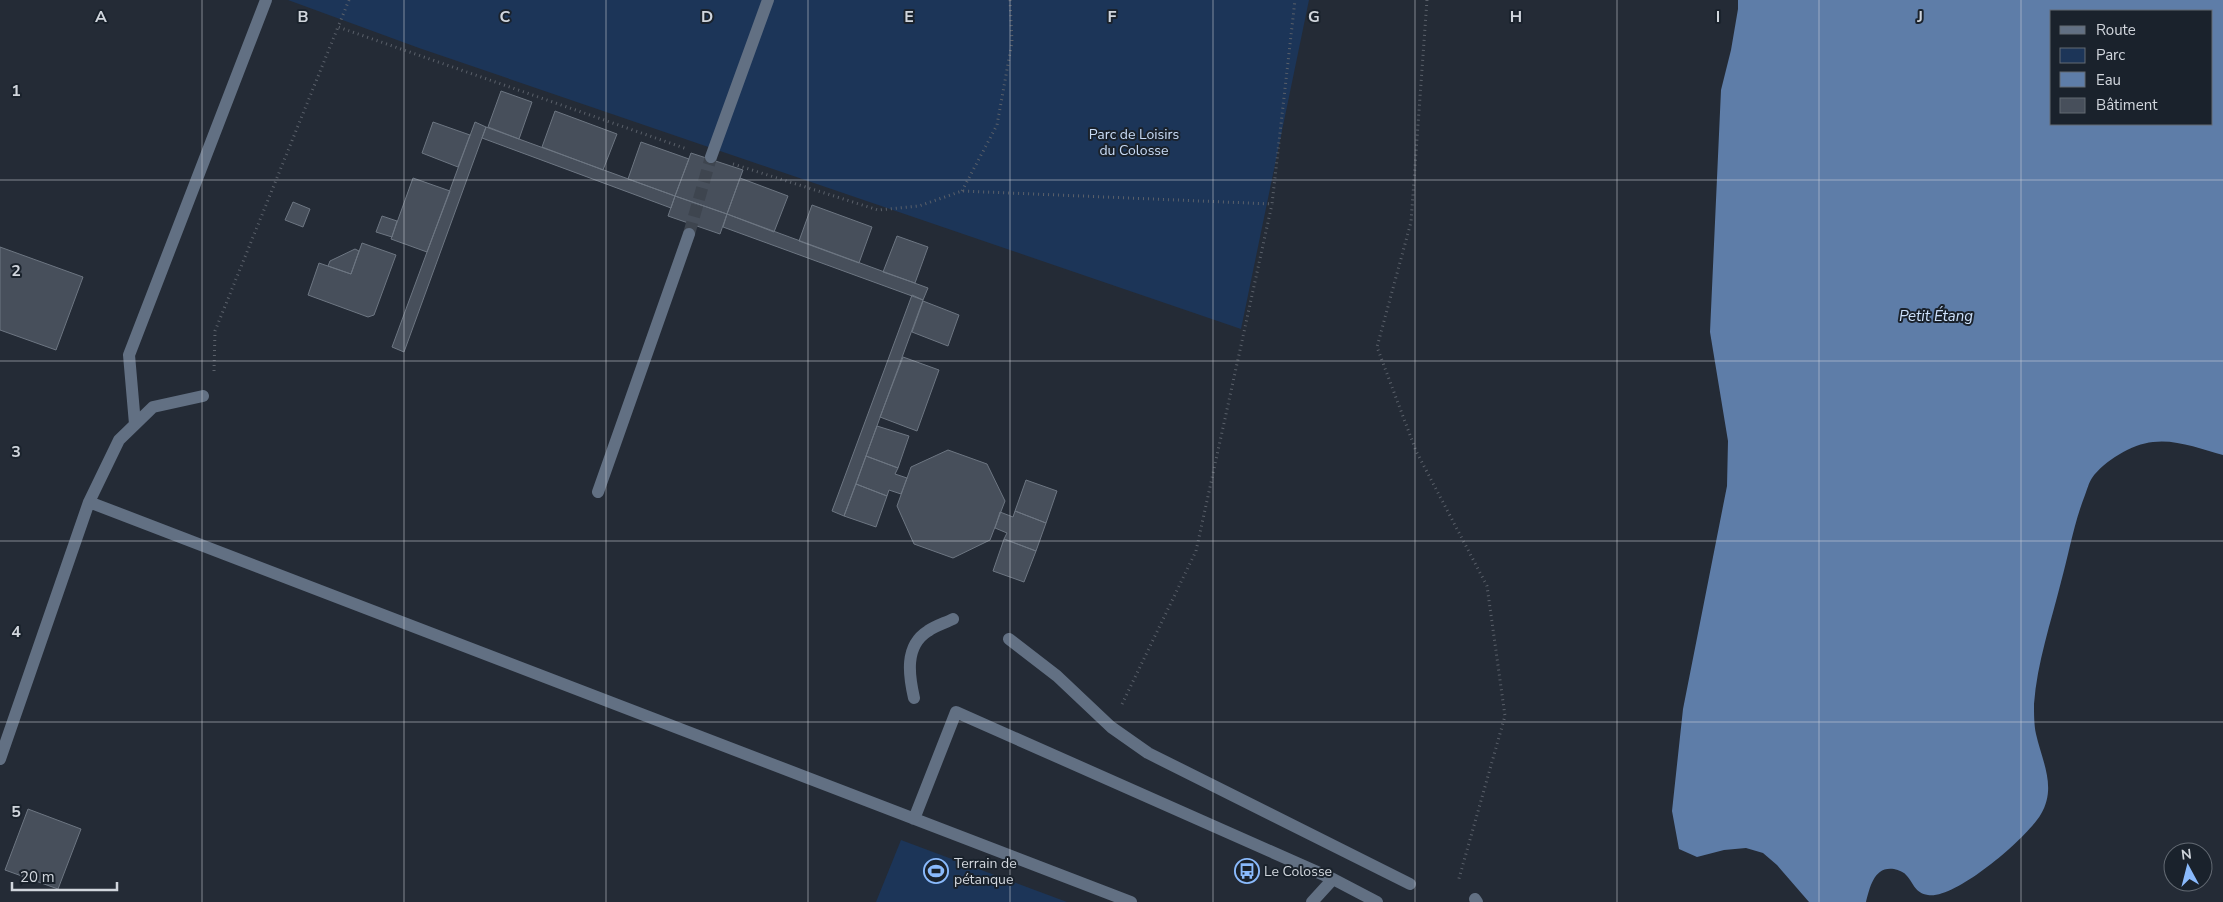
<svg xmlns="http://www.w3.org/2000/svg" width="2223" height="902" font-family="'Nunito Sans',sans-serif">
<style>
.green{fill:#1c3558}
.water{fill:#5e7da8;fill-rule:evenodd}
.building{fill:#474f5b;stroke:#6d7682}
.lines{fill:none;stroke-linecap:round;stroke-linejoin:round}
.minor-tunnel{stroke:#3e454f;stroke-width:12;stroke-dasharray:12 6;stroke-linecap:butt}
.path{stroke:#5a606a;stroke-width:3;stroke-dasharray:1 4;stroke-linecap:butt}
.minor{stroke:#627083;stroke-width:12}
.grid{fill:none;stroke:#d1d6dd;stroke-width:1;stroke-opacity:0.55}
.labels{text-anchor:middle;stroke-width:4;stroke-linejoin:round;paint-order:stroke}
.park-label{font-size:14px;fill:#c9dcf6;stroke:#1a222c}
.poi-label{font-size:14px;fill:#d1d6dd;stroke:#1a222c;text-anchor:start}
.water-label{font-size:15px;font-style:italic;fill:#cee2fc;stroke:#1a222c}
.grid-label{font-size:16px;text-anchor:middle;font-weight:bold;fill:#d1d6dd;stroke:#1a222c;stroke-width:4;stroke-linejoin:round;paint-order:stroke}
</style>
<rect width="100%" height="100%" fill="#242b36"/>
<path class="green" d="M288 0H1309L1241 329 419 48Z
M901 840 1067 902H876Z"/>
<path class="water" d="M1738 0H2223V455C2201 449 2176 439 2153 442 2132 444 2104 461 2092 478 2089 482 2087 490 2085 495 2074 523 2069 553 2061 582 2051 622 2037 663 2034 704 2034 713 2034 725 2036 734 2042 761 2057 787 2041 814 2028 837 1955 900 1928 895 1915 893 1914 884 1907 876 1904 872 1899 870 1894 869 1874 866 1870 887 1866 902H1809L1777 865 1763 853 1746 848 1724 850 1697 857 1679 849 1672 811 1683 709 1727 486 1728 441 1710 332 1721 90 1731 50 1738 9ZM2052 11H2212V124H2052Z"/>
<path class="building" d="M501 91 532 102 519 139 488 127Z
M555 111 617 134 603 170 542 147Z
M433 122 470 135 458 167 422 153Z
M475 122 486 127 404 352 392 347Z
M486 127 675 196 671 208 482 138Z
M641 142 689 159 675 196 628 179Z
M691 153 743 170 727 214 675 196Z
M413 178 450 191 427 252 391 239Z
M740 178 788 196 774 232 727 214Z
M675 196 727 214 720 234 668 216Z
M293 202 310 209 303 227 285 220Z
M812 205 872 227 859 263 799 241Z
M727 214 928 288 923 300 723 227Z
M382 216 397 221 392 237 376 232Z
M897 236 928 247 915 283 883 272Z
M362 243 396 255 374 315 368 317 308 295 319 263 351 274Z
M0 247 83 277 56 350 0 330Z
M355 249 359 251 351 274 328 266 330 261Z
M912 295 923 300 844 516 832 511Z
M923 301 959 315 948 346 912 332Z
M903 357 939 370 917 431 880 417Z
M877 426 909 436 898 468 866 456Z
M948 450 987 464 1005 501 990 540 953 558 914 544 897 506 911 467Z
M866 456 898 468 895 474 907 478 901 494 889 490 887 496 856 484Z
M1026 480 1057 491 1046 523 1015 511Z
M856 484 887 496 876 527 844 516Z
M1015 511 1046 523 1036 551 1004 539 1007 533 995 528 1000 512 1013 517Z
M1004 539 1036 551 1024 582 993 571Z
M28 809 81 829 58 889 5 870Z"/>
<g class="lines">
<path class="minor-tunnel" d="M689 234 711 157"/>
<path class="path" d="M349 0 338 27 687 149
M1427 0 1411 222 1377 347 1416 451 1487 586 1505 716 1458 882
M733 164 878 210 919 206 962 191 1272 204 1295 0
M962 191 997 125 1012 42 1010 0
M214 371 215 331 338 27
M1122 704 1196 551 1272 204"/>
<path class="minor" d="M711 157 768 0
M135 424 129 355 266 0
M598 492 689 234
M89 502 1131 902
M1009 639 1057 676 1111 727 1148 753 1410 884
M914 698C909 676 904 646 928 631 935 626 945 623 953 619
M0 759 89 502 119 440 153 407 203 396
M914 819 956 712 1333 879 1377 902
M1475 899 1477 902
M1312 902 1333 879"/>
</g>
<path class="grid" d="M202 0V902M404 0V902M606 0V902M808 0V902M1010 0V902M1213 0V902M1415 0V902M1617 0V902M1819 0V902M2021 0V902M0 180H2223M0 361H2223M0 541H2223M0 722H2223"/>
<defs>
<symbol id="stadium-ring" viewBox="-11 -11 22 22"><circle r="9.5" fill="#1a222c" stroke="#8abafc" stroke-width="1.5"/><path d="M0-5a6.5 5 0 1 0 0 10a6.5 5 0 1 0 0-10ZM-3.5-1.8h7v3.6h-7Z" fill="#8abafc"/></symbol>
<symbol id="bus-ring" viewBox="-11 -11 22 22"><circle r="9.5" fill="#1a222c" stroke="#8abafc" stroke-width="1.5"/><path d="M-5-6H5V4H4V6H2V4H-2V6H-4V4H-5ZM-3.5-4V0h7V-4ZM-3.5 1.2v1.5H-2V1.2ZM2 1.2v1.5H3.5V1.2Z" fill="#8abafc"/></symbol>
</defs>
<g fill-rule="evenodd">
<use href="#stadium-ring" x="922" y="857" width="28" height="28"/>
<use href="#bus-ring" x="1233" y="857" width="28" height="28"/>
</g>
<g class="labels">
<g class="park-label">
<text x="1134" y="139">Parc de Loisirs<tspan x="1134" dy="16">du Colosse</tspan></text>
</g>
<g class="poi-label">
<text x="954" y="868">Terrain de<tspan x="954" dy="16">pétanque</tspan></text>
<text x="1264" y="876">Le Colosse</text>
</g>
<g class="water-label">
<text x="1936" y="321">Petit Étang</text>
</g>
</g>
<g class="grid-label">
<text x="101" y="22">A</text>
<text x="303" y="22">B</text>
<text x="505" y="22">C</text>
<text x="707" y="22">D</text>
<text x="909" y="22">E</text>
<text x="1112" y="22">F</text>
<text x="1314" y="22">G</text>
<text x="1516" y="22">H</text>
<text x="1718" y="22">I</text>
<text x="1920" y="22">J</text>
<text x="16" y="96">1</text>
<text x="16" y="276">2</text>
<text x="16" y="457">3</text>
<text x="16" y="637">4</text>
<text x="16" y="817">5</text>
</g>
<rect x="2050" y="10" width="162" height="115" fill="#1a222c" stroke="#636a73"/>
<rect x="2060" y="26" width="25" height="8" fill="#627083" stroke="#636a73"/>
<text x="2096" y="35" font-size="15" fill="#d1d6dd">Route</text>
<rect x="2060" y="48" width="25" height="15" fill="#1c3558" stroke="#636a73"/>
<text x="2096" y="60" font-size="15" fill="#d1d6dd">Parc</text>
<rect x="2060" y="72" width="25" height="15" fill="#5e7da8" stroke="#636a73"/>
<text x="2096" y="85" font-size="15" fill="#d1d6dd">Eau</text>
<rect x="2060" y="98" width="25" height="15" fill="#474f5b" stroke="#636a73"/>
<text x="2096" y="110" font-size="15" fill="#d1d6dd">Bâtiment</text>
<g transform="translate(2188 867) rotate(353)"><circle r="24" fill="#1a222c" stroke="#636a73"/>
<path d="M0-4L9 19L0 12L-9 19Z" fill="#8abafc"/>
<text y="-8" font-size="14" font-weight="bold" text-anchor="middle" fill="#d1d6dd">N</text>
</g>
<path d="M12 882v8h105v-8" fill="none" stroke="#d1d6dd" stroke-width="2.5"/>
<text x="20" y="882" font-size="15" fill="#d1d6dd" stroke="#1a222c" stroke-width="4" paint-order="stroke">20 m</text>
</svg>
